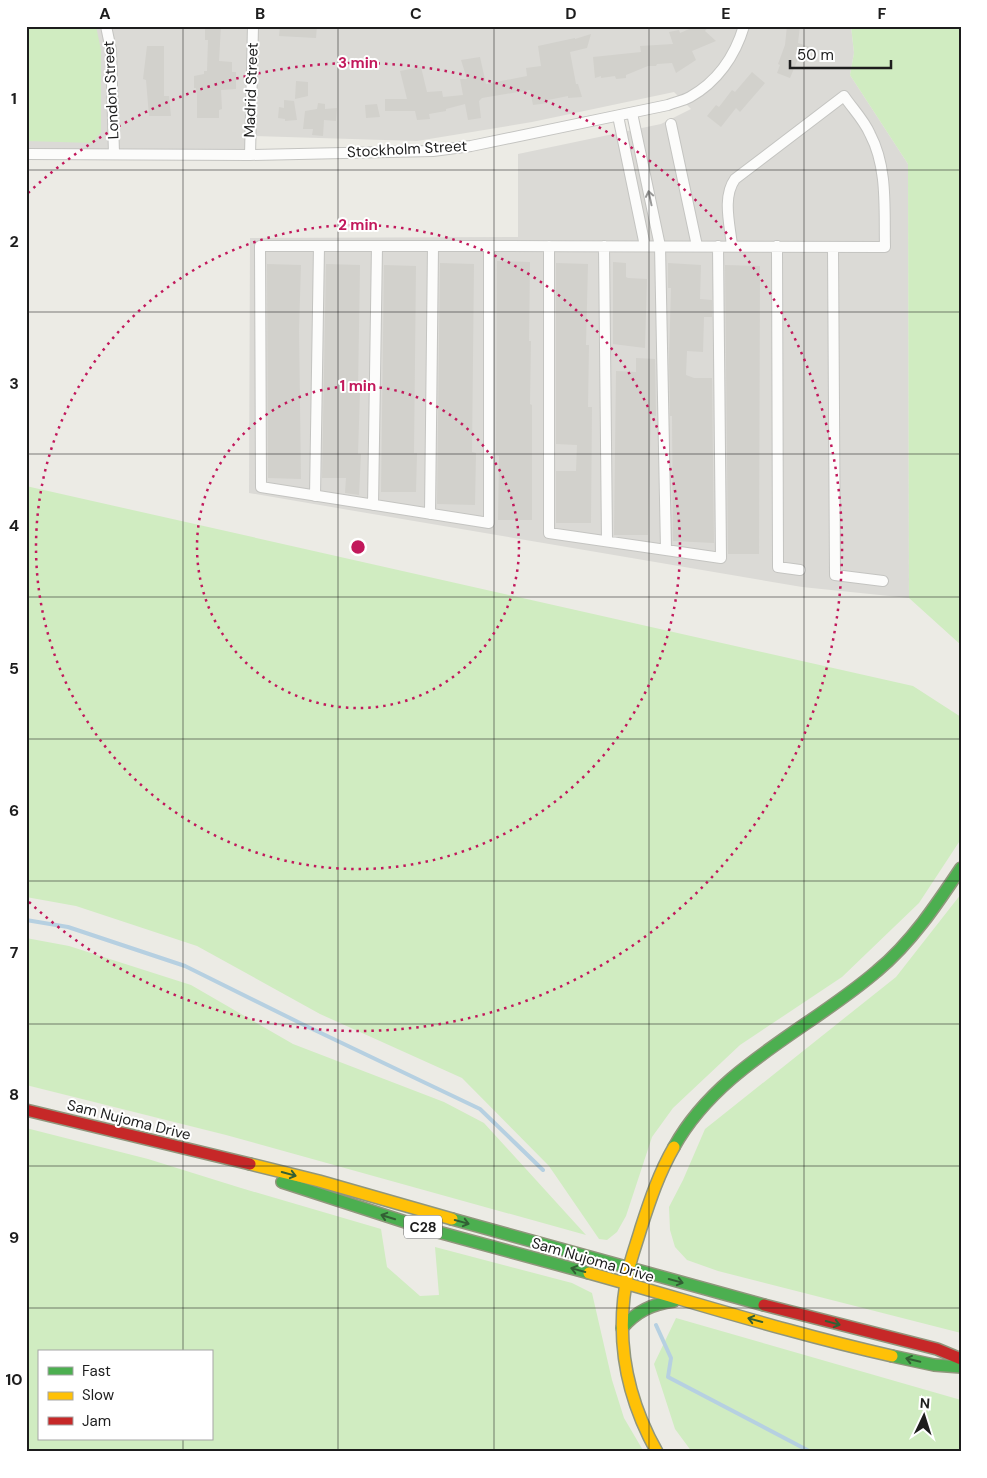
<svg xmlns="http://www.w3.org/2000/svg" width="987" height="1478" font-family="'DM Sans',sans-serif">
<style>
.residential{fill:#dbdad6}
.grass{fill:#d0ecc1;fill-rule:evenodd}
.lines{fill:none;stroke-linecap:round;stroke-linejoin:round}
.stream{stroke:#b6d0e1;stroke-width:4}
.building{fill:#d2d1cc}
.street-casing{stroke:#c4c4c1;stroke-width:12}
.fast-casing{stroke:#90967c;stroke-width:14}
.slow-casing{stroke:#90967c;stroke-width:14}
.jam-casing{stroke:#90967c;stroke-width:14}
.street{stroke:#fcfcfb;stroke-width:10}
.fast{stroke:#4caf50;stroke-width:11}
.slow{stroke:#ffc107;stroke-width:11}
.jam{stroke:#c62828;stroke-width:11}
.oneway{stroke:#989897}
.oneway2{stroke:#325f34}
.grid{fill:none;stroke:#1d1d1d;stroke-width:1;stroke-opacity:0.55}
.ring{fill:none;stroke:#c2185b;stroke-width:2.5;stroke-dasharray:2.5 5}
.labels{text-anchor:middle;stroke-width:4;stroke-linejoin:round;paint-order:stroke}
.shield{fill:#fff;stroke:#616161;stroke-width:1}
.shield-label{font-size:14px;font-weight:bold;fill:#1d1d1d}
.street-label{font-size:15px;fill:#1d1d1d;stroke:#fff}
.centre{fill:#c2185b;stroke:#fff;stroke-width:2.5}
.ring-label{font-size:15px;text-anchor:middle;font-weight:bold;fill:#c2185b;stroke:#fff;stroke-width:4;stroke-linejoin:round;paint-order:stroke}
.neatline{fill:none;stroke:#1d1d1d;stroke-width:2}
.grid-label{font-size:16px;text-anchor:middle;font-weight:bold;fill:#1d1d1d}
</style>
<rect width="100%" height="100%" fill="#ecebe5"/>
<path class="residential" d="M26 26H851L854 53 850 75 908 164 909 598 802 587 249 493 250 238 518 237V154L661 124 691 109 674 92 532 122 417 141 251 136 250 155 26 153Z"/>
<path class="grass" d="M26 26H96L101 50V132L93 143 26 141Z
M851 26H961V645L909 598 908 164 850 75 854 53Z
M26 486 913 686 961 717V839L919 903 842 977 740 1045 673 1108 652 1137 626 1216 617 1232 607 1240 599 1239 549 1166 462 1078 320 1014 197 946 76 906 26 897Z
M961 894V1333L718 1271 687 1260 675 1247 670 1230 669 1207 683 1180 705 1129 896 977Z
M26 938 69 946 191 985 293 1044 444 1102 484 1123 586 1235 226 1135 26 1085Z
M26 1128 148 1159 241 1188 381 1229 387 1267 420 1296 439 1295 435 1247 572 1283 592 1293 612 1380 624 1418 644 1452H26ZM39 1352H211V1439H39Z
M676 1318 961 1400V1452H692L675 1429 654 1364Z"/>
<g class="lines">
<path class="stream" d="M26 920 68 927 185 966 302 1024 480 1109 543 1170
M656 1325 671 1358 668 1377 811 1452"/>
</g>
<path class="building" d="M221 26 219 61 232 62V72H236V89L221 90 222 109 219 110V118H197V95L196 88H194V76L204 74V71H207L208 40H205V27Z
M280 26H317L316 38 279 36Z
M696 26H709L705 31 716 41 692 51 696 60 676 73 672 63 657 64 656 66H648L626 75V78L616 79 615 76 601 78V76L595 78 593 57 641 52 640 46 673 44 669 32 679 30 680 33Z
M787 26H800L798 43 810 47 805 61 798 59 790 78 777 73 780 65 778 64 785 45Z
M591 34 587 48 570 52 576 84H578L582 97 568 98V96L548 100V103L533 105 530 90 482 98 479 101 481 118 468 120 465 104 446 109V111L429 114 430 119 417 120 415 111H385V99H407L400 71 421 67 427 92 442 91 443 97 463 95 460 79H467L461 60 480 57 486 84 527 76 526 68 541 66 538 46 575 38V39Z
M147 46H164V96H169L171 116H149L146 80 143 79Z
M752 72 765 83 740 112 736 108 721 127 707 116 716 105 719 107 732 90 735 92Z
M296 81 308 82V96L295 99Z
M284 100 294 101 297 120 285 121V119L278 118 279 107 284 108Z
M318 103 325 104V109L337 108 336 121 324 120 323 136 312 135 313 129H303L305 111 317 109Z
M377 104 380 117 366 118 365 105Z
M497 261 530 262 529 341H531L530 404 532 405V520H498L499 456 496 455Z
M613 262 626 263V277L628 278 647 279 645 348 613 344Z
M440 263 474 264 472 452 476 453 475 505 437 504Z
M556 263 588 264 586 345H589L588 407H592L591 523H556V471H576L577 445 556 444Z
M668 263 701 265 700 299 712 300V317H704L703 352 687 351 686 375 694 378H712L714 543 673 541 672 416H670L669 358 671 288H668Z
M267 264 301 265 299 329 301 479 268 478Z
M326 264 360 265 358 391H360L358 454H361L359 495 345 493 346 478H322Z
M384 265 416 266 414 453H417L416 492H381Z
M725 265 760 266 759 554H728Z
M636 358 655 359 656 416 651 415 648 535H614L616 371 636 372Z"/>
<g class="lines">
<defs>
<path id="street" d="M106 26 111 50 114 154
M632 113 660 246 666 550
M618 116 645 246
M671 124 697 246
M26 154 250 155 433 151 471 146 668 105C675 102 683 101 690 97 717 82 735 56 744 26
M250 155 253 26
M489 246V523L261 487 260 246C468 246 677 246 885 247 884 209 888 168 870 134 864 120 852 108 844 96L735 179C722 197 730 225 732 246
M549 246V533L721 558 718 246
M604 246 607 541
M777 246 778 567 800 570
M833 247 835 575 883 581
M315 496 319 246
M373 505 377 246
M430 514 433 246"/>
<path id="fast" d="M674 1147C718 1067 810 1029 877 971 911 943 937 904 961 868
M282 1182 427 1229 589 1273
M452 1219 764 1305
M622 1328C637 1311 652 1304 674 1301
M892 1356 934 1365 961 1367"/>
<path id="slow" d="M250 1164 319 1181 452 1219
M589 1273C690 1301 789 1333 892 1356
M657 1452C625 1395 614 1333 629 1268 632 1255 637 1242 641 1228 650 1200 659 1173 674 1147"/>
<path id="jam" d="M26 1110 250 1164
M764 1305 937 1349 961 1359"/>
</defs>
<use href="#street" class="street-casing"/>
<use href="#fast" class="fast-casing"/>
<use href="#slow" class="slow-casing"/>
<use href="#jam" class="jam-casing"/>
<use href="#street" class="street"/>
<use href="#fast" class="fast"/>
<use href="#slow" class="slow"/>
<use href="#jam" class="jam"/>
</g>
<defs><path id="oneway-shaft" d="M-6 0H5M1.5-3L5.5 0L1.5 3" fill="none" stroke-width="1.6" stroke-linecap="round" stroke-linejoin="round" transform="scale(1.25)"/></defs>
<use class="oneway" href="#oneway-shaft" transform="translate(650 198) rotate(-102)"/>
<g class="oneway2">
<use href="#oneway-shaft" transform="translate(289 1174) rotate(15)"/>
<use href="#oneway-shaft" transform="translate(388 1217) rotate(-163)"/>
<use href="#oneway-shaft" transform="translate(462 1222) rotate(15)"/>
<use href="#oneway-shaft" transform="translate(578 1270) rotate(-165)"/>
<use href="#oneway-shaft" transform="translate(676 1281) rotate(15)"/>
<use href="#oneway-shaft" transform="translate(755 1320) rotate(-165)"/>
<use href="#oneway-shaft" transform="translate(833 1323) rotate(15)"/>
<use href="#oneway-shaft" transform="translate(913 1360) rotate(-167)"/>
</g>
<path class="grid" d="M183 26V1352M338 26V1452M494 26V1452M649 26V1452M804 26V1452M26 170H961M26 312H961M26 454H961M26 597H961M26 739H961M26 881H961M26 1024H961M26 1166H961M26 1308H961M183 1439V1452"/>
<g class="ring">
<circle cx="358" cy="547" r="161"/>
<circle cx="358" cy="547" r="322"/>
<path d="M28 193A484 484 0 1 1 28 901"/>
</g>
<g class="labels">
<rect class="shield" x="404" y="1215.5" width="38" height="23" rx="4"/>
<g class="shield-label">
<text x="423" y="1232">C28</text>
</g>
<g class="street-label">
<text transform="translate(111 90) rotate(-93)" y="5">London Street</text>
<text transform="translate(251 90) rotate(-88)" y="5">Madrid Street</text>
<text transform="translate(407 149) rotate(-3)" y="5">Stockholm Street</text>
<text transform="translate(129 1120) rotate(14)" y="5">Sam Nujoma Drive</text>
<text transform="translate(593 1260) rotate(16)" y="5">Sam Nujoma Drive</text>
</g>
</g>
<circle cx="358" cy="547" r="8" class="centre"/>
<g class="ring-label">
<text x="358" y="68">3 min</text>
<text x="358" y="230">2 min</text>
<text x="358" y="391">1 min</text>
</g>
<rect width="987" height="1478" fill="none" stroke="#ffffff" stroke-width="55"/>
<rect x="38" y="1350" width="175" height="90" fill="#ffffff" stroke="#a5a5a5"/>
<rect x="48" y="1367" width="25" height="8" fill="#4caf50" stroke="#a5a5a5"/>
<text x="82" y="1376" font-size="15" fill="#1d1d1d">Fast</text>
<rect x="48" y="1392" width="25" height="8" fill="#ffc107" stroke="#a5a5a5"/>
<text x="82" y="1400" font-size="15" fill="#1d1d1d">Slow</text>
<rect x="48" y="1417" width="25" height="8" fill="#c62828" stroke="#a5a5a5"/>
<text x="82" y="1426" font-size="15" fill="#1d1d1d">Jam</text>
<g transform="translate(924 1416) rotate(4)" stroke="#ffffff" stroke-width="4" paint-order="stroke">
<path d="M0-4L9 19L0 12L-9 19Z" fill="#1d1d1d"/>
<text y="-8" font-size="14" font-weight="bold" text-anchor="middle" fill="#1d1d1d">N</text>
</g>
<path d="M790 60v8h101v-8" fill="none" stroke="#1d1d1d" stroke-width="2.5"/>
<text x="797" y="60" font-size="15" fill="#1d1d1d" stroke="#ffffff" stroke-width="4" paint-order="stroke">50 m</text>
<rect x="28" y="28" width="932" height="1422" class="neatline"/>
<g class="grid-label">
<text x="105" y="19">A</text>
<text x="260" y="19">B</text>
<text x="416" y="19">C</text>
<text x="571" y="19">D</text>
<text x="726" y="19">E</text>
<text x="882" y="19">F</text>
<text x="14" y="104">1</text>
<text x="14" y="247">2</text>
<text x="14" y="389">3</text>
<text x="14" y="531">4</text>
<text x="14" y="674">5</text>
<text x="14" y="816">6</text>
<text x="14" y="958">7</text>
<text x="14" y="1100">8</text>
<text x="14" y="1243">9</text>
<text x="14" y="1385">10</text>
</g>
</svg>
